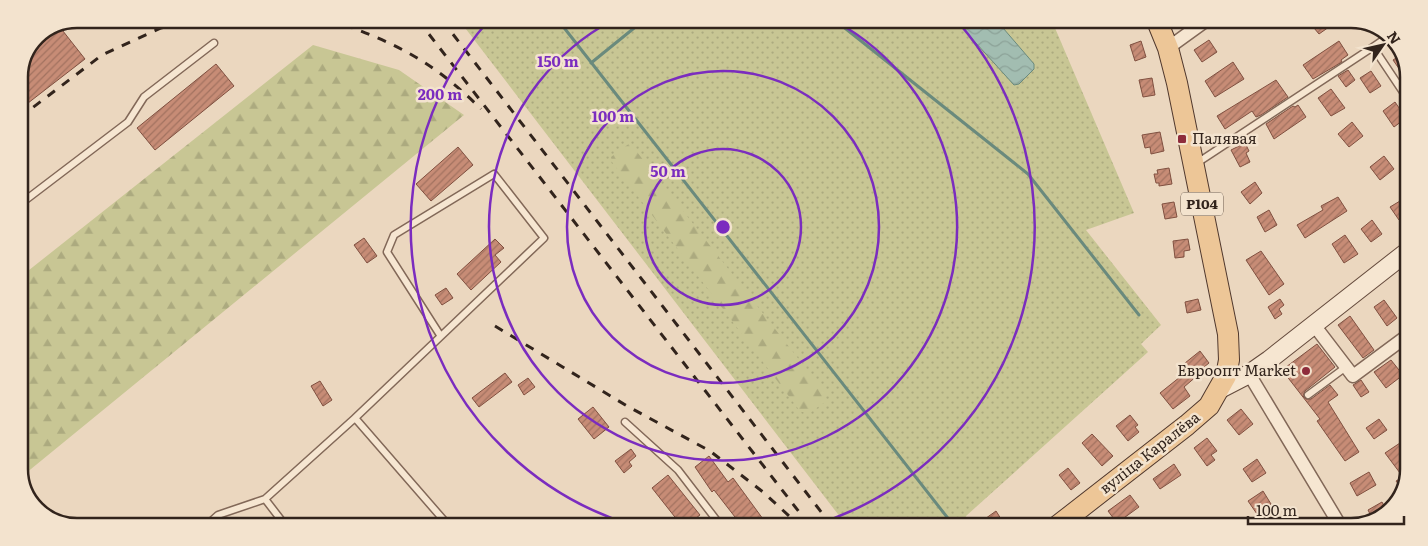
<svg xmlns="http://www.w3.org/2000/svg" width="1428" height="546" font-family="Literata,serif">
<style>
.grass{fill:url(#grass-dots)}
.forest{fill:url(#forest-firs)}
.water{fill:url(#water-waves);stroke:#6a8a7d}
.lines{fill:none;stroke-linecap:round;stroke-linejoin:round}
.stream{stroke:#6a8a7d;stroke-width:3}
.building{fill:url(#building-hatch);stroke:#805040}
.lane-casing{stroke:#826858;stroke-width:9}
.street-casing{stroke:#826858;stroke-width:15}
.secondary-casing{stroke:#644a3c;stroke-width:20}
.primary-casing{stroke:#50382d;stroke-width:22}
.lane{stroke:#f6e6d1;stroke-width:6}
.street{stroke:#f6e6d1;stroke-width:12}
.secondary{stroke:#f6e6d1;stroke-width:18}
.primary{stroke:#edc697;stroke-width:20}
.rail{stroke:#32241c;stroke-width:3;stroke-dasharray:9 9;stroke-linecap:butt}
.ring{fill:none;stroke:#7b2cbf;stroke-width:2.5}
.poi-dot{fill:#8e2c3b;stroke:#f3e3ce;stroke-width:2}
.labels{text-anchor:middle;stroke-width:5;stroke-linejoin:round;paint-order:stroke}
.shield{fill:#f3e3ce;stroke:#6c5d51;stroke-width:1}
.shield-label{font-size:14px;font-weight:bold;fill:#32241c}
.poi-label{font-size:15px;fill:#32241c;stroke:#f3e3ce;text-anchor:start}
.street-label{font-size:15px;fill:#32241c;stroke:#f3e3ce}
.rim{fill:none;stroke:#32241c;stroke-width:2.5}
.centre{fill:#7b2cbf;stroke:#f3e3ce;stroke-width:2.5}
.ring-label{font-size:15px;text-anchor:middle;font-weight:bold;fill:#7b2cbf;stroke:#f3e3ce;stroke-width:5;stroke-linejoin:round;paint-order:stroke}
</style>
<defs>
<pattern id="grass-dots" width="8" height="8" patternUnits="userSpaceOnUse" patternTransform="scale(1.25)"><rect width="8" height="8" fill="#c8c694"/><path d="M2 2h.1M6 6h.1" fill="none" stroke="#acaa7f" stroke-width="1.8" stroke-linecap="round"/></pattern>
<pattern id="forest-firs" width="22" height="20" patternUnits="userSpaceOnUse" patternTransform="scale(1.25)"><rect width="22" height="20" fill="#c8c694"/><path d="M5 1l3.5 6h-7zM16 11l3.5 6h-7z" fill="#acaa7f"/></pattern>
<pattern id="water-waves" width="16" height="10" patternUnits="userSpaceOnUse" patternTransform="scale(1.25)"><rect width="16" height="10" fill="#a2bdb1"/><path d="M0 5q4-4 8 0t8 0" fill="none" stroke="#8ca298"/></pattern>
<pattern id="building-hatch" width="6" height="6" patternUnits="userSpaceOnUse" patternTransform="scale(1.25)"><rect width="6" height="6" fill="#c78c76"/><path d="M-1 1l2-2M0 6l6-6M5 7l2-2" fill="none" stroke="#a27260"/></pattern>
</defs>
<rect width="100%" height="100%" fill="#ebd7bf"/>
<path class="grass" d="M459 20 1052 21 1134 213 1086 230 1161 325 1141 344 1148 352 966 516 963 526H847Z"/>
<path class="forest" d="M313 45 399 70 464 115 20 478 19 278Z
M630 143 825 393V402L808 414 800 411 612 162 611 157Z"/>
<path class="water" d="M956 21H997L1034 64V69L1019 84 1014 85Z"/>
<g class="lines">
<path class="stream" d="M558 20 954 526
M836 21 1028 174 1139 315
M591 63 644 20"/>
</g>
<path class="building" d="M1309 22H1336L1319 34Z
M59 26 85 59 19 110V73L30 49Z
M1209 40 1217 52 1202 62 1194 50Z
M1141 41 1146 57 1135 61 1130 45Z
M1339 41 1348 55 1341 60 1342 62 1313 79 1303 65Z
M1402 54 1409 73V83L1393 60Z
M1233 62 1244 79 1215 97 1205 81Z
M216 64 234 86 155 150 137 128Z
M1348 70 1355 80 1346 87 1338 76Z
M1371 71 1381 86 1370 93 1360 78Z
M1152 78 1155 95 1143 97 1139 80Z
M1276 80 1288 97 1261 115 1256 117 1252 111 1225 129 1217 116Z
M1331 89 1345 108 1331 116 1318 98Z
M1395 102 1406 118 1394 127 1383 111Z
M1298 105 1306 117 1274 139 1266 124 1293 106 1295 107Z
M1352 122 1363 136 1349 147 1338 134Z
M1160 132 1164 151 1151 154 1150 147 1145 148 1142 135Z
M1245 143 1249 151 1246 153 1250 162 1240 167 1231 150Z
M458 147 473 165 431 201 416 184Z
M1384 156 1394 169 1380 180 1370 167Z
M1169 168 1172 184 1159 186V183H1156L1154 174H1158L1157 170Z
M1255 182 1262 193 1250 204 1241 192Z
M1338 197 1347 211 1305 238 1297 225 1323 210 1321 206Z
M1405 198 1408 203V214L1399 220 1390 207Z
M1174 202 1177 217 1165 219 1162 204Z
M1269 210 1277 225 1265 232 1257 217Z
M1372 220 1382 234 1371 242 1361 229Z
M1345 235 1358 254 1344 263 1332 244Z
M364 238 377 256 367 263 354 245Z
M495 239 504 248 495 255 501 262 471 290 457 274Z
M1188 239 1190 250 1184 251V257L1175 258 1173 241Z
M1261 251 1284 284 1269 295 1246 260Z
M446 288 453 298 442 305 435 295Z
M1198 299 1201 310 1187 313 1185 302Z
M1280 299 1284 305 1279 309 1282 314 1275 319 1268 307Z
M1384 300 1397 318 1387 326 1374 307Z
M1350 316 1374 350 1363 358 1338 325Z
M1317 344 1335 367 1305 391 1303 396 1306 399H1311L1330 385 1338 395 1328 402 1359 452 1345 461 1317 421 1320 419 1282 370Z
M1200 351 1209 363 1204 367 1205 369 1184 387 1190 396 1173 409 1160 393 1185 373 1180 367Z
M1391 360 1403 375 1386 388 1374 372Z
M505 373 512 382 479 407 472 398Z
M528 378 535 387 524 395 518 385Z
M1361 380 1369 392 1361 397 1353 385Z
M320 381 332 400 323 406 311 386Z
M593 407 609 427 594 439 578 419Z
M1241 409 1253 424 1239 435 1227 420Z
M1130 415 1138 425 1135 427 1139 432 1128 441 1116 426Z
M1379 419 1387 430 1374 439 1366 428Z
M1092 434 1113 456 1102 466 1082 443Z
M1207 438 1217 451 1211 455 1215 460 1207 466 1194 448Z
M1400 443 1406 452V488L1404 492 1396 481 1403 477 1385 453Z
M631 449 636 456 629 462 632 466 624 473 615 461Z
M709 456 728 482 733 478 763 519 760 522 763 526H742L714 490 712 492 695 467Z
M1257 459 1266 473 1252 482 1243 469Z
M1174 464 1181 475 1160 489 1153 479Z
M1068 468 1080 483 1071 490 1059 475Z
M1369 472 1376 485 1357 496 1350 483Z
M668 475 700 515 686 526H682L652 488Z
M1263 491 1271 504 1257 514 1248 501Z
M1130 495 1139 507 1117 523 1108 511Z
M1382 502 1388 513 1373 520 1368 510Z
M996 511 1003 522 996 526H975Z"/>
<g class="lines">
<defs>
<path id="lane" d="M1373 47 1389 36
M1197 163 1373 47 1409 101
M19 205 128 122 144 97 214 43
M440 335 387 252 394 235 494 174 544 238 355 418 448 525
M1308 395 1346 367
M625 422 678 470 721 526
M208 524 218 515 265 499
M285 525 265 499 355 418
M704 526 714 518"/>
<path id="street" d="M1168 48 1204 22
M1314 325 1353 376 1407 336
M1249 374 1341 527"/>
<path id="secondary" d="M1220 389 1249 374 1269 360 1408 251"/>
<path id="primary" d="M1056 527 1187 425 1209 406 1226 376 1229 360 1228 334 1177 83 1168 48 1157 21"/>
</defs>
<use href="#lane" class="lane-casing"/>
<use href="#street" class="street-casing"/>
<use href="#secondary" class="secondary-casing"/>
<use href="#primary" class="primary-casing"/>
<use href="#lane" class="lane"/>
<use href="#street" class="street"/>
<use href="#secondary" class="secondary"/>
<use href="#primary" class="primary"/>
<path class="rail" d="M327 19C391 40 433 61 481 109
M418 20 810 526
M442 20 832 526
M19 118 102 55 161 28 201 19
M495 326 627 406 710 451 763 492 800 526"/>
</g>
<g class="ring">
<circle cx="723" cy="227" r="78"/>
<circle cx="723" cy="227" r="156"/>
<path d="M835 21A234 234 0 1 1 613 20"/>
<path d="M632 525A312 312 0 0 1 489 20M958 22A312 312 0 0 1 814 525"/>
</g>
<g class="poi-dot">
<rect x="1177" y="134" width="10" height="10" rx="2.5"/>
<circle cx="1306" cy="371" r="5"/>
</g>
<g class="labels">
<rect class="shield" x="1181" y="192.5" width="42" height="23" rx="4"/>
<g class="shield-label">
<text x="1202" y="209">Р104</text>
</g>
<g class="poi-label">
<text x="1192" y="144">Палявая</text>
<text x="1296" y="376" text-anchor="end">Евроопт Market</text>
</g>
<g class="street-label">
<text transform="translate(1150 453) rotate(-38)" y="5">вуліца Каралёва</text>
</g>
</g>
<path d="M0 0H1428V546H0ZM77 28H1351A49 49 0 0 1 1400 77V469A49 49 0 0 1 1351 518H77A49 49 0 0 1 28 469V77A49 49 0 0 1 77 28Z" fill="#f3e3ce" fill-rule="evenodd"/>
<path class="rim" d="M77 28H1351A49 49 0 0 1 1400 77V469A49 49 0 0 1 1351 518H77A49 49 0 0 1 28 469V77A49 49 0 0 1 77 28Z"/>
<circle cx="723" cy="227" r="8" class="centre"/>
<g class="ring-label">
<text x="558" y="67">150 m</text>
<text x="440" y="100">200 m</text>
<text x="613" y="122">100 m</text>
<text x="668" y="177">50 m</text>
</g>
<g transform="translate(1383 45) rotate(56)" stroke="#f3e3ce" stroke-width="4" paint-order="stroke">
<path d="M0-4L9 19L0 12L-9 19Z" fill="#32241c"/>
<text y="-8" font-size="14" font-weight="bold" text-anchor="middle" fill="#32241c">N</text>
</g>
<path d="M1248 516v8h156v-8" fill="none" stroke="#32241c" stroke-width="2.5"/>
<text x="1256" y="516" font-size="15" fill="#32241c" stroke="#f3e3ce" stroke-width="4" paint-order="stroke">100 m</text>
</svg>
